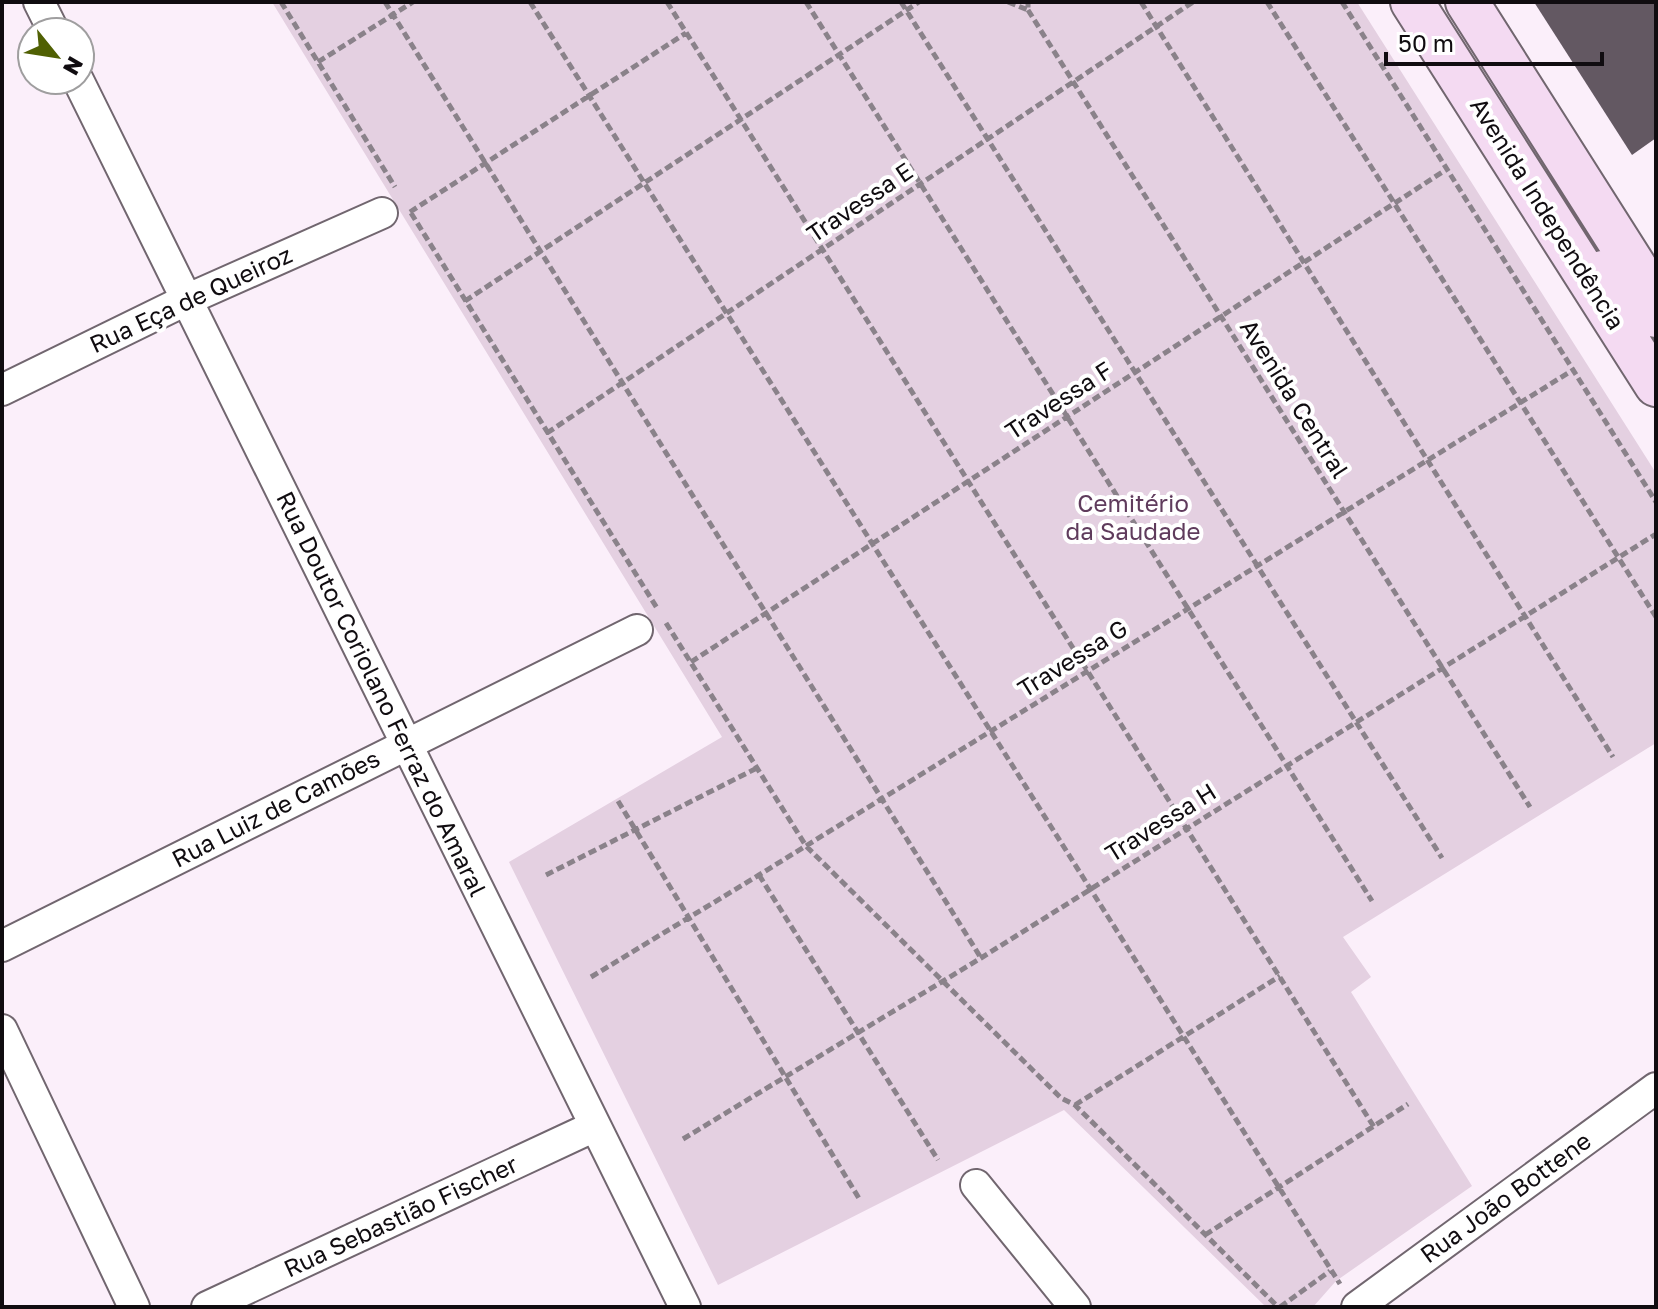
<svg xmlns="http://www.w3.org/2000/svg" width="1658" height="1309" font-family="'Golos Text',sans-serif">
<style>
.green{fill:#e4d0e1}
.building{fill:#635862}
.lines{fill:none;stroke-linecap:round;stroke-linejoin:round}
.minor-casing{stroke:#71666f;stroke-width:34}
.secondary-casing{stroke:#71666f;stroke-width:46}
.path{stroke:#8a828a;stroke-width:5;stroke-dasharray:8 4;stroke-linecap:butt}
.minor{stroke:#fff;stroke-width:30}
.secondary{stroke:#f4daf2;stroke-width:42}
.labels{text-anchor:middle;stroke-width:8;stroke-linejoin:round;paint-order:stroke}
.street-label{font-size:24px;fill:#100c10;stroke:#fff}
.park-label{font-size:24px;fill:#5f3b5c;stroke:#fff}
</style>
<rect width="100%" height="100%" fill="#fbeffa"/>
<path class="green" d="M272 2H1357L1656 473V743L1343 937 1371 977 1351 992 1472 1186 1336 1281 1313 1307H1266L1064 1110 718 1285 509 862 722 737Z"/>
<path class="building" d="M1534 2H1656V138L1632 155Z"/>
<g class="lines">
<defs>
<path id="minor" d="M39 2 54 32
M78 80 685 1307
M2 390 186 300 382 213
M2 946 637 630
M2 1030 134 1307
M976 1185 1075 1307
M207 1307 595 1126
M1357 1307 1656 1088"/>
<path id="secondary" d="M1412 2 1656 385
M1467 2 1656 300
M1603 272 1617 294 1656 316"/>
</defs>
<use href="#minor" class="minor-casing"/>
<use href="#secondary" class="secondary-casing"/>
<path class="path" d="M281 2 395 187
M385 2 981 958
M530 2 1340 1284
M667 2 1374 1127
M806 2 1372 901
M901 2 1442 858
M1008 2 1028 10V2
M1141 2 1613 757
M1267 2 1656 617
M1342 2 1656 502
M1028 10 1530 807
M318 62 413 2
M410 212 686 33
M411 213 657 608
M465 301 919 2
M547 433 1193 2
M666 623 806 846 1061 1098 1075 1105 1278 1307
M691 662 1447 169
M618 801 860 1200
M546 875 757 768
M759 875 938 1160
M591 977 759 875 1573 370
M1075 1105 1280 976
M683 1139 981 958 1656 534
M1205 1235 1408 1104
M1280 1307 1330 1271"/>
<use href="#minor" class="minor"/>
<use href="#secondary" class="secondary"/>
</g>
<g class="labels">
<g class="street-label">
<text transform="translate(860 203) rotate(-34)" y="8">Travessa E</text>
<text transform="translate(1547 214) rotate(58)" y="8">Avenida Independência</text>
<text transform="translate(191 300) rotate(-25)" y="8">Rua Eça de Queiroz</text>
<text transform="translate(1294 399) rotate(58)" y="8">Avenida Central</text>
<text transform="translate(1059 401) rotate(-33)" y="8">Travessa F</text>
<text transform="translate(1073 659) rotate(-32)" y="8">Travessa G</text>
<text transform="translate(381 694) rotate(64)" y="8">Rua Doutor Coriolano Ferraz do Amaral</text>
<text transform="translate(276 809) rotate(-27)" y="8">Rua Luiz de Camões</text>
<text transform="translate(1161 823) rotate(-32)" y="8">Travessa H</text>
<text transform="translate(1506 1198) rotate(-36)" y="8">Rua João Bottene</text>
<text transform="translate(401 1217) rotate(-25)" y="8">Rua Sebastião Fischer</text>
</g>
<g class="park-label">
<text x="1133" y="512">Cemitério<tspan x="1133" dy="28">da Saudade</tspan></text>
</g>
</g>
<rect width="1658" height="1309" fill="none" stroke="#100c10" stroke-width="8"/>
<g transform="translate(56 56) rotate(120)"><circle r="38" fill="#ffffff" stroke="#9f9e9f" stroke-width="2"/>
<path d="M0-6L14 30L0 20L-14 30Z" fill="#506003"/>
<text y="-12" font-size="22" font-weight="bold" text-anchor="middle" fill="#100c10">N</text>
</g>
<path d="M1386 52v12h216v-12" fill="none" stroke="#100c10" stroke-width="4"/>
<text x="1398" y="52" font-size="24" fill="#100c10" stroke="#ffffff" stroke-width="6" paint-order="stroke">50 m</text>
</svg>
